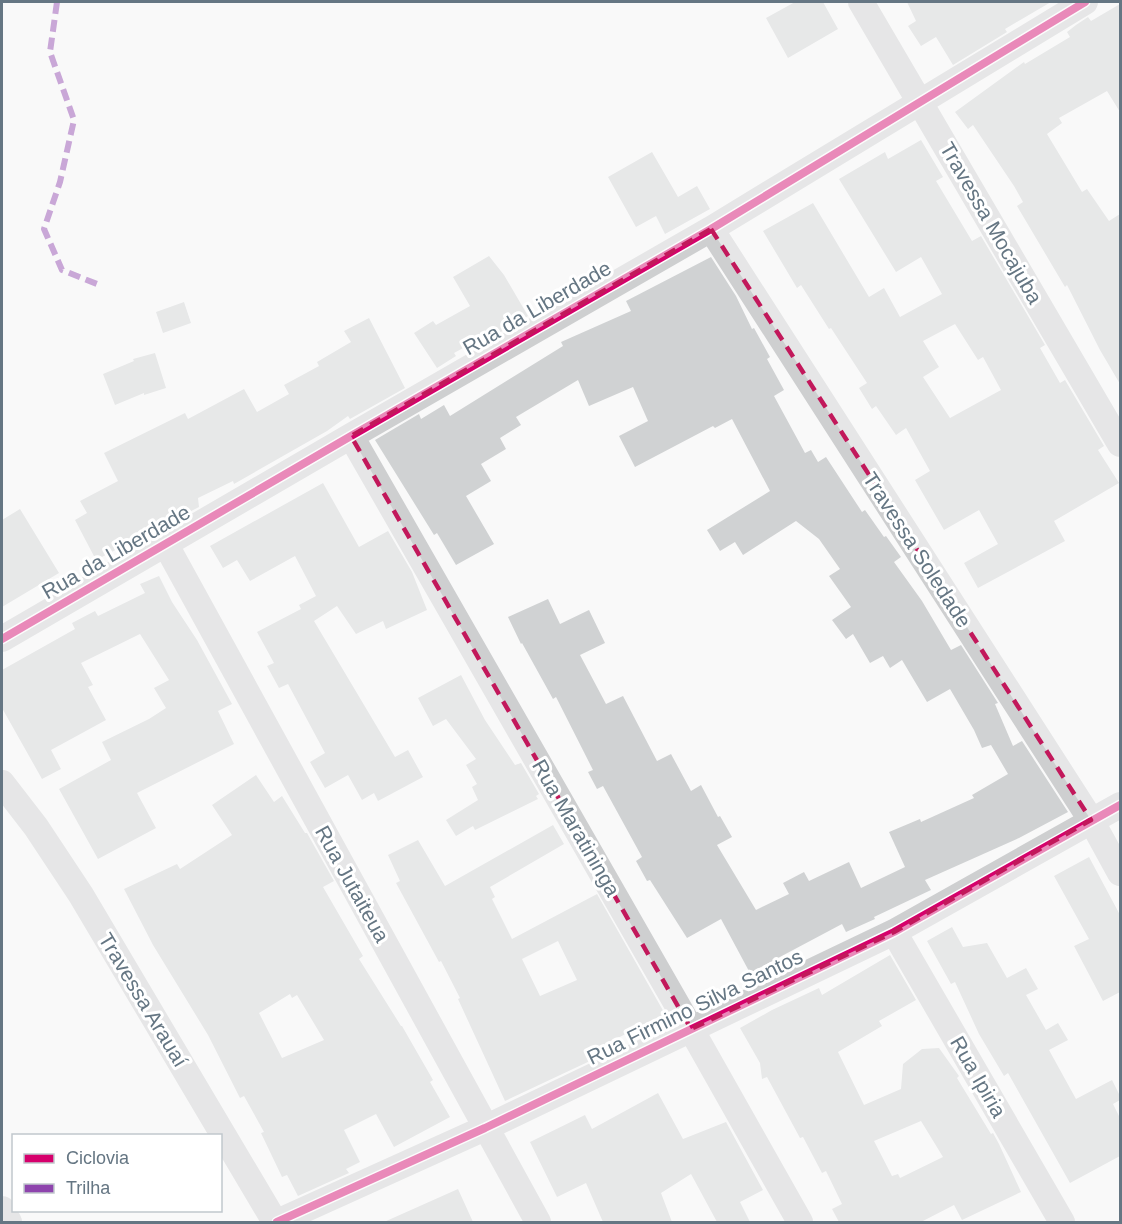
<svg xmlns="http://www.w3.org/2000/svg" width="1122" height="1224" font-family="Arial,sans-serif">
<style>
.building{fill:#d0d2d3;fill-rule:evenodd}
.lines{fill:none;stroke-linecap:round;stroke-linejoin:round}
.minor{stroke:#cecfd0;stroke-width:26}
.quiet{stroke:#8e44ad;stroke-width:6;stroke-dasharray:12 6;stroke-linecap:butt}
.cycleway-casing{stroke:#fff;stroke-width:11}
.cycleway{stroke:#d6006c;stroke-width:8}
.marked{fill:none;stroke:#c2185b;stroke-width:4.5;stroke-dasharray:12 8;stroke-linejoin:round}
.labels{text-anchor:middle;stroke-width:6;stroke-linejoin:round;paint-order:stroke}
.street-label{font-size:21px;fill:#657683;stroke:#fff}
</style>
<rect width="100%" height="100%" fill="#f9f9f9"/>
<path class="building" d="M795 2H823L838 29 788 58 766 18Z
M907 2H1051L1005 29 1007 32 953 65 936 37 921 46 908 26 916 21Z
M1120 4V112L1107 91 1059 118 1062 123 1047 134 1082 192 1087 189 1109 221 1120 214V384L1100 350 1067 285 1065 287 1017 206 1023 202 1014 186 973 125 968 129 955 112 1024 62 1025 64 1070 37 1067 32 1076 25 1088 17 1091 21Z
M921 140 943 177 936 181 972 241 981 236 1045 345 1040 348 1060 383 1065 380 1104 446 1098 450 1119 483 1054 521 1065 541 978 588 964 563 998 544 979 510 944 530 915 480 930 471 906 428 896 435 876 406 872 409 859 388 867 383 831 328 829 329 801 285 797 288 763 231 813 203 869 297 884 288 900 317 942 294 921 257 896 272 839 179 885 152 888 159ZM955 324 978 360 983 357 1001 390 950 418 923 377 939 367 923 341Z
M652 152 678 197 697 186 710 209 665 234 656 216 636 227 608 177Z
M489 256 504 275 528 316 489 339 487 335 454 353 456 356 437 368 414 333 433 321 436 325 470 306 453 277Z
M711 257 736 296 752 329 754 328 770 357 767 359 784 390 774 396 805 453 811 450 818 462 826 457 862 512 865 510 884 537 886 536 901 557 894 562 922 601 951 650 961 645 998 703 995 704 1013 746 1022 741 1068 812 1019 838 925 880 931 890 874 917 875 919 846 932 842 924 750 973 721 919 687 938 650 880 647 881 636 861 642 857 603 786 597 789 588 772 593 770 556 697 553 699 522 643 521 644 508 617 548 599 560 624 589 610 605 643 580 655 606 704 623 696 657 761 671 754 691 791 701 785 718 817 720 816 732 837 717 845 756 910 789 894 783 883 804 872 809 881 849 862 861 888 905 867 889 832 920 819 921 822 974 798 972 795 1008 774 991 745 982 748 974 730 950 689 927 702 902 660 890 668 883 656 870 663 853 634 846 639 832 620 851 607 829 576 840 569 819 539 796 521 743 555 735 542 720 551 707 530 770 491 732 419 715 428 713 426 635 467 619 436 648 421 633 387 589 406 578 380 516 417 521 425 500 438 506 449 481 464 491 481 466 496 494 544 456 565 437 533 434 535 375 440 419 414 421 419 444 405 450 416 563 346 561 342 631 311 626 301Z
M184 302 191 323 163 333 156 312Z
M369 318 405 388 350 419 348 416 327 431 234 484 233 481 198 498 199 507 96 560 75 520 87 513 80 501 118 481 104 453 185 413 188 419 244 389 257 412 289 394 284 385 319 366 317 362 351 342 344 331Z
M155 353 166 388 144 395V393L115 405 103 374 134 361 133 359Z
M323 483 359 547 388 531 412 572 427 610 386 629 383 621 356 634 337 606 314 621 395 757 408 750 423 777 378 801 374 793 362 800 348 775 325 788 310 762 325 753 288 684 279 688 267 666 274 663 257 632 301 609 299 605 316 596 295 556 250 581 237 560 223 568 210 546Z
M20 509 59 573 2 607V520Z
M159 576 172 602 197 640 232 704 218 711 234 744 137 793 156 828 98 859 59 789 111 760 102 742 149 719 166 708 154 688 169 680 140 634 81 663 93 685 88 687 106 720 51 750 61 769 42 779 2 708V670L75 629 72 623 95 611 98 616 145 593 140 584Z
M461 675 485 720 515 765 521 763 539 794 536 796 538 799 475 830 473 826 456 836 446 820 478 800 472 787 477 784 466 765 476 759 446 719 433 726 418 698Z
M256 775 274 802 282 796 305 833H307L334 881 323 887 363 956 359 959 401 1026H402L433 1080 430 1082 450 1117 394 1147 376 1114 344 1130 360 1162 346 1169 349 1173 298 1196 287 1175 282 1177 261 1133 264 1132 244 1096 240 1098 208 1035 153 945 124 889 177 864 180 869 232 835 212 805ZM290 994 292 998 297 995 324 1040 282 1058 259 1013Z
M553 825 564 844 490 887 495 897 492 899 512 939 597 894 665 1014 604 1045 607 1053 505 1101 458 999 460 998 441 961 439 962 396 883 400 881 388 855 418 840 445 886ZM558 941 577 980 540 996 522 959Z
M1089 857 1120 915V992L1103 1001 1074 946 1089 939 1054 876Z
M952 927 963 947 987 943 1007 978 1026 968 1038 989 1026 995 1046 1030 1058 1023 1068 1040 1049 1050 1076 1099 1112 1080 1120 1096V1100L1113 1104 1120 1118V1156L1070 1183 1008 1073 1004 1076 979 1034 955 982 951 984 927 941Z
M890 955 916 1000 879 1021 882 1026 838 1052 864 1105 901 1089 903 1064 922 1049 939 1048 959 1076 957 1078 991 1134 993 1133 999 1144 1021 1192 962 1220 954 1205 921 1222H839L832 1209 842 1204 826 1171 822 1173 803 1137 800 1138 767 1077 762 1079 760 1063 740 1028 772 1010 819 988 822 995ZM921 1121 943 1157 900 1178 898 1174 892 1176 874 1141Z
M658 1093 683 1139 726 1122 763 1190 740 1202 750 1222H717L691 1174 661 1193 672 1222H603L586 1183 557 1197 530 1142 585 1115 592 1129Z
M458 1189 473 1222H384Z"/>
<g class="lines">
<path class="minor" d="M861 2 1120 444
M711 229 1091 820 1120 873
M351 436 691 1029 800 1222
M166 545 538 1222
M2 639 351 436 711 229 1085 2
M2 783 36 827 81 895 275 1222
M894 932 1062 1222
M2 1209 9 1222
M277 1222 485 1128 894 932 1120 805"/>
<path class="quiet" d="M57 2 50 52 74 120 60 182 44 229 62 270 102 286"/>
<defs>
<path id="cycleway" d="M2 639 351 436 711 229 1085 2
M277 1222 485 1128 894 932 1120 805"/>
</defs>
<use href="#cycleway" class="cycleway-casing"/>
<use href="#cycleway" class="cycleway"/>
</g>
<path d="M0 0H1122V1224H0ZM711 229 1091 820 894 932 691 1029 351 436Z" fill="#f9f9f9" fill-opacity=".55" fill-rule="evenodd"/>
<path class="marked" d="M711 229 1091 820 894 932 691 1029 351 436Z"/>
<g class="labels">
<g class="street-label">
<text transform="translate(991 223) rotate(60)" y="7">Travessa Mocajuba</text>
<text transform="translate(537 308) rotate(-30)" y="7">Rua da Liberdade</text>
<text transform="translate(917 550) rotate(57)" y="7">Travessa Soledade</text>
<text transform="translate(116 552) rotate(-30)" y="7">Rua da Liberdade</text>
<text transform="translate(576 828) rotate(60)" y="7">Rua Maratininga</text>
<text transform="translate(352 884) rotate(61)" y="7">Rua Jutaiteua</text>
<text transform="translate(143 1000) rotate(59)" y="7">Travessa Arauaí</text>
<text transform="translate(695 1007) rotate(-26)" y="7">Rua Firmino Silva Santos</text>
<text transform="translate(978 1077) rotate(60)" y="7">Rua Ipiria</text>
</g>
</g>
<rect width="1122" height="1224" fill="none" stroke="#657683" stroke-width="6"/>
<rect x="12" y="1134" width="210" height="78" fill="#ffffff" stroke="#c1c8cd" stroke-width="1.5"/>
<rect x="24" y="1154" width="30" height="9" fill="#d6006c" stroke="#c1c8cd" stroke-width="1.5"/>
<text x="66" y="1164" font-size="18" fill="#657683">Ciclovia</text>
<rect x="24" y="1184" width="30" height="9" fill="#8e44ad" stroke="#c1c8cd" stroke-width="1.5"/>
<text x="66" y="1194" font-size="18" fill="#657683">Trilha</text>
</svg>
